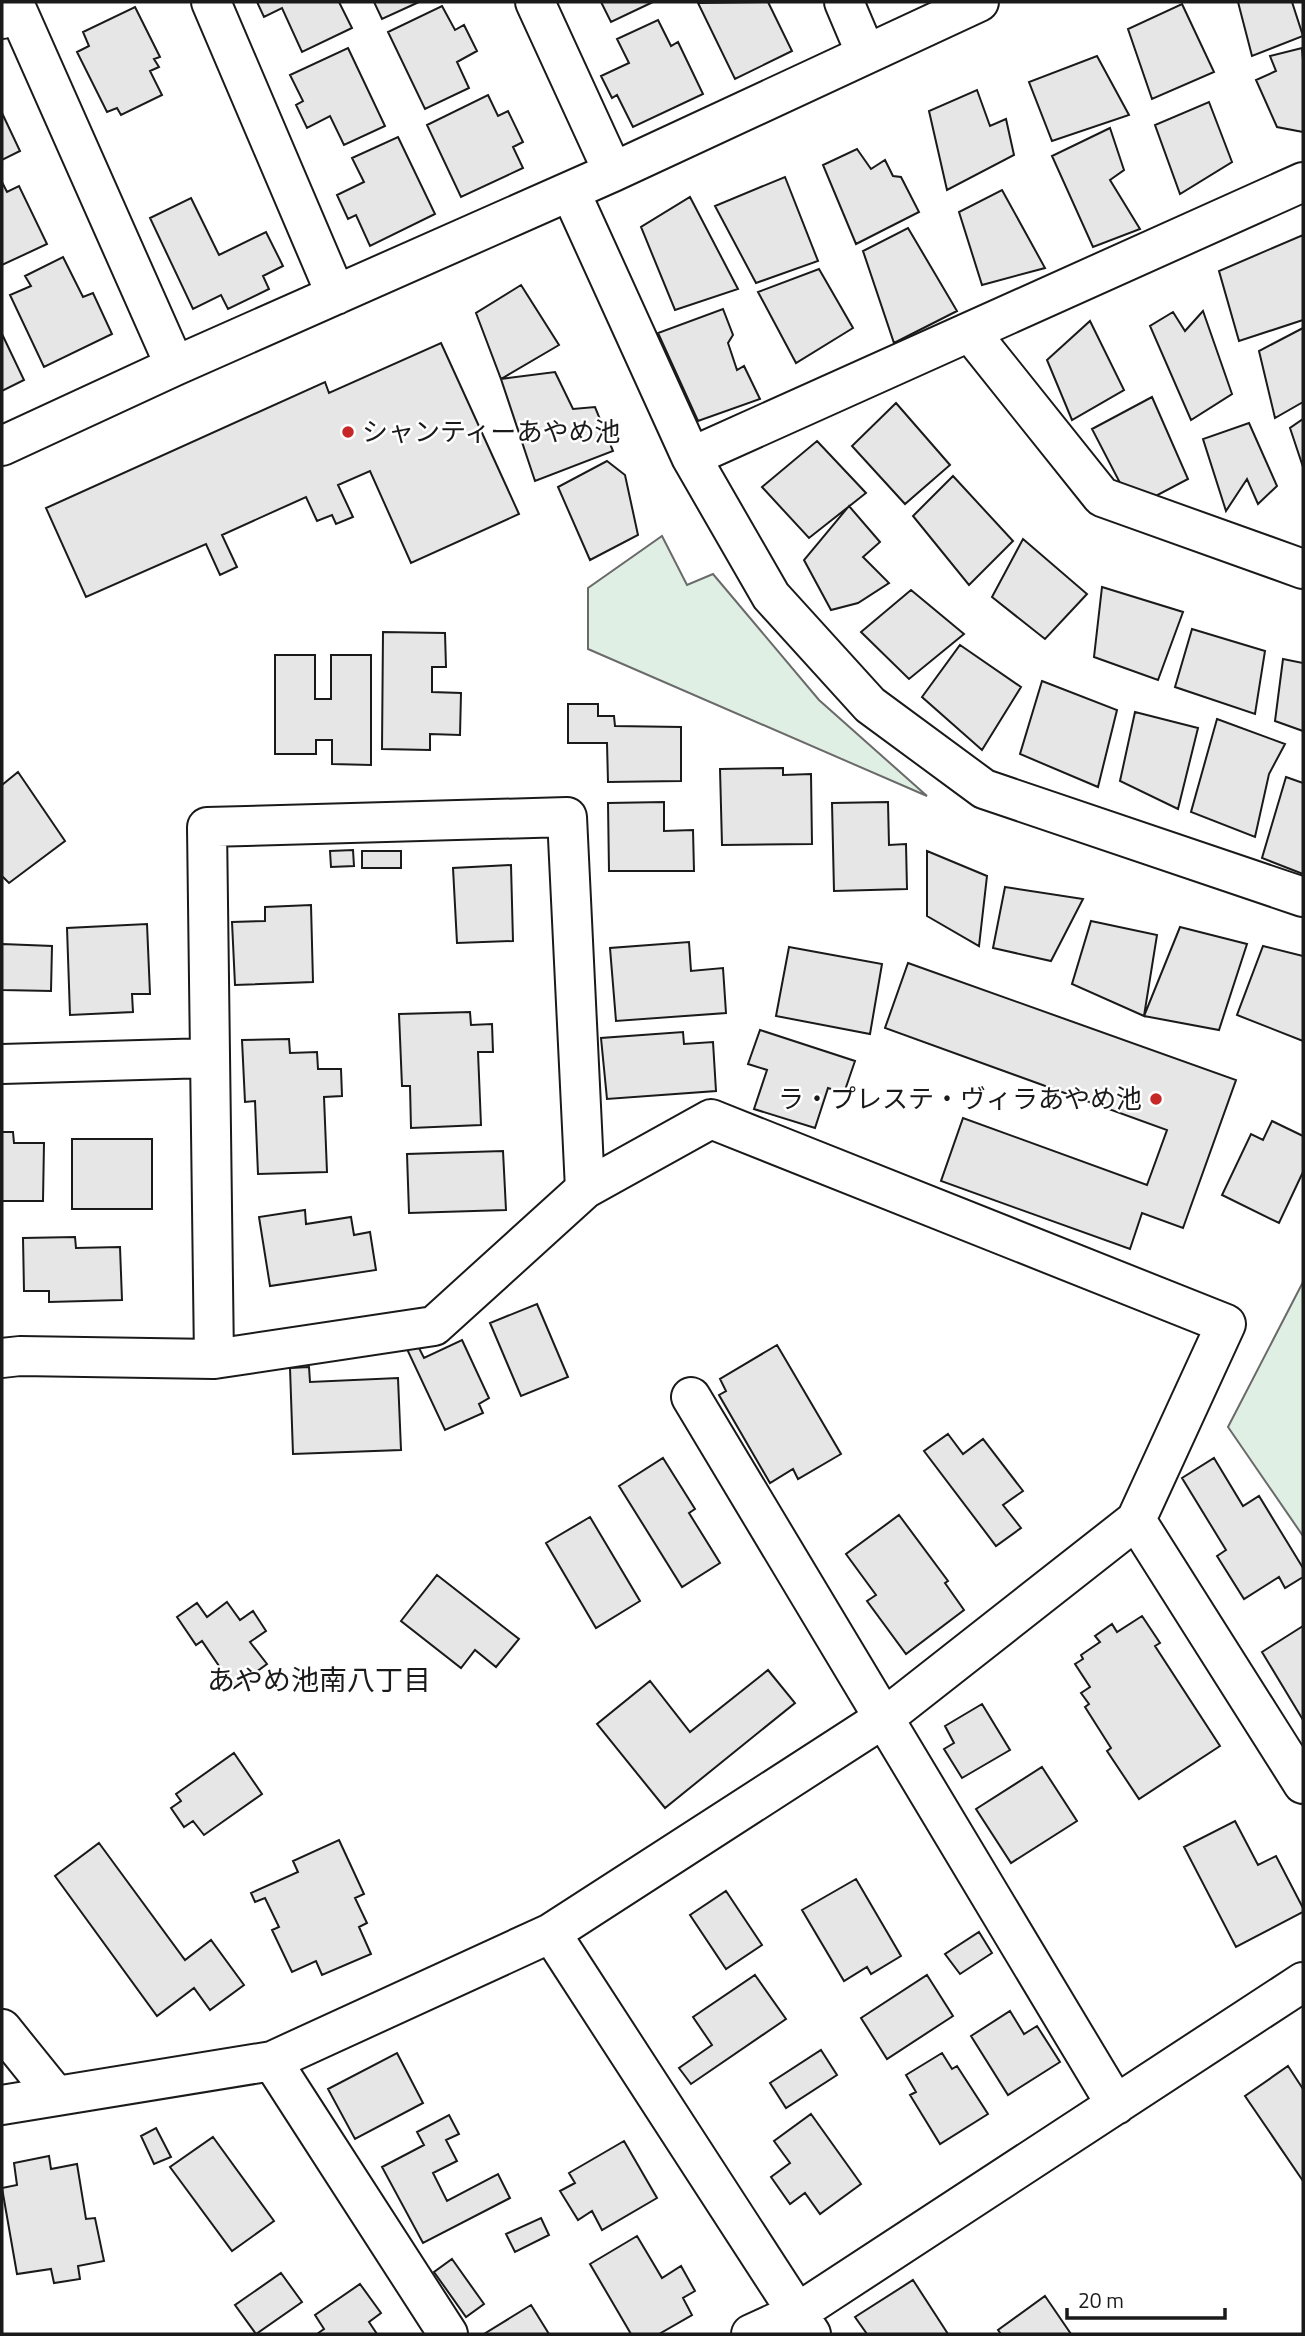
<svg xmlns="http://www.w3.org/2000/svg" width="1305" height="2336" font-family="'Titillium Web','Noto Sans JP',sans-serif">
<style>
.green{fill:#e0efe3;stroke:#6a6a6a;stroke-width:2}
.building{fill:#e6e6e6;stroke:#1a1a1a;stroke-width:2}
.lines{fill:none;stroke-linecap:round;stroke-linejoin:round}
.street-casing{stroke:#1a1a1a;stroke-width:42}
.street{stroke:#fff;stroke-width:38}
.poi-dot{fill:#c62828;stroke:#fff;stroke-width:2.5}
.labels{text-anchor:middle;stroke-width:5;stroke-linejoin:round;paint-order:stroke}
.poi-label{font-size:26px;fill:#1a1a1a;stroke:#fff;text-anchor:start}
.neighbourhood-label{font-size:28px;fill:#1a1a1a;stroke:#fff}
</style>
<rect width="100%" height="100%" fill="#fff"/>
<path class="green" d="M662 536 687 585 713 574 819 700 927 796 588 649V588Z
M1303 1282V1536L1228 1427Z"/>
<path class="building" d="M257 2H339L352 28 302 52 282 8 264 17Z
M374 2H419L382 19Z
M601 2H653L611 22Z
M768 2 792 51 735 79 698 3Z
M1238 2H1292L1303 36 1252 56Z
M1182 4 1214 72 1152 99 1128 29Z
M442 6 455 30 464 25 477 51 457 62 469 88 425 109 388 32Z
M135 7 160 57 154 59 159 67 150 71 162 95 121 115 117 108 107 112 77 52 89 46 83 32Z
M658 20 671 46 678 42 703 94 633 127 617 95 612 98 601 76 629 63 617 39Z
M348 48 385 126 344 145 330 116 307 128 296 105 303 101 290 75Z
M1302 48 1303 60V132L1277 127 1256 80 1276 71 1270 56Z
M1097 56 1129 115 1052 141 1029 82Z
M977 90 990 126 1006 119 1014 155 947 190 929 111Z
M488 95 498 116 508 111 523 142 513 147 523 168 461 197 427 125Z
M1209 102 1232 162 1180 194 1155 125Z
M2 113 20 151 2 160Z
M1110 128 1124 170 1110 180 1140 229 1093 247 1052 156Z
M398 137 435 214 370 246 356 215 348 219 337 195 364 182 352 158Z
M857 149 871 169 885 160 893 176 901 177 919 212 856 244 823 165Z
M785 177 818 261 756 283 715 206Z
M2 182 7 192 19 186 47 244 2 265Z
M1002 190 1045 268 982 285 959 212Z
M690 197 738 289 675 310 641 227Z
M191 198 219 255 266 232 283 266 263 276 269 289 228 309 221 295 193 309 150 218Z
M908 228 957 311 894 343 863 251Z
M1303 235V320L1239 341 1219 271Z
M63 257 83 297 93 293 112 334 44 367 10 295 31 286 25 276Z
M819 269 853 328 796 363 758 292Z
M521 285 559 345 501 379 476 313Z
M723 309 733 335 728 343 737 370 744 366 760 399 698 421 658 333Z
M1203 311 1232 394 1191 420 1150 326 1173 312 1185 331Z
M1090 321 1124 390 1072 420 1047 360Z
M1303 328V402L1275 418 1259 351Z
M2 334 24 380 2 391Z
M441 343 519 514 411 563 370 471 338 485 353 517 336 524 332 515 317 521 306 497 222 535 237 567 220 575 206 544 86 597 46 508 325 382 329 393Z
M555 372 573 409 595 407 613 451 535 481 501 379Z
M1152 397 1188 479 1133 508 1092 429Z
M896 403 950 465 905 504 852 446Z
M1303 419V467L1290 428Z
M1249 423 1277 486 1258 504 1247 479 1226 511 1203 439Z
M817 441 866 493 809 538 762 487Z
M607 461 625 475 638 535 590 560 558 487Z
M953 476 1013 541 969 585 913 516Z
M849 506 880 542 863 557 889 583 858 603 831 610 804 560Z
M1023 539 1087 594 1045 639 992 597Z
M1102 587 1183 612 1158 680 1094 657Z
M911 590 964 634 909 679 861 632Z
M1192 629 1265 651 1255 714 1175 687Z
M383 632 445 633 446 667H432V692L461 693 460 735 430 734V750L382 749Z
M960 645 1021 687 982 750 922 697Z
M275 655H315V699H331V655H371V765L332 764V740H316V754H275Z
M1283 659 1303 663V731L1275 721Z
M1042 681 1117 710 1098 787 1020 754Z
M568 704H598V716H614L615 726 681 727V781L608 782 607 743H568Z
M1135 712 1198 728 1178 809 1120 781Z
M1217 719 1285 744 1269 774 1255 837 1191 812Z
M783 768V775L811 774 812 844 722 845 720 769Z
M18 772 65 841 9 883 2 876V785Z
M1286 777 1303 783V874L1262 858Z
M664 802V831L693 830 694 871H609L608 803Z
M888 802 889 845 906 844 907 889 834 891 832 803Z
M353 850 354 866 331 867 330 851Z
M362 851H401V868H362Z
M927 851 987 876 979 946 927 916Z
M511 865 513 941 457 943 453 868Z
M1005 887 1083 899 1051 961 993 948Z
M311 905 313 982 235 985 232 922 265 921V907Z
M1091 921 1157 935 1144 1016 1072 984Z
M147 924 150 994H132L133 1012 70 1015 67 928Z
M1180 927 1247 944 1219 1030 1144 1016Z
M689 942 691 971 723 968 726 1013 616 1021 610 948Z
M2 944 52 946 51 991 2 990Z
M1263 946 1303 956V1041L1237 1015Z
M789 947 882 964 870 1034 776 1016Z
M908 963 1236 1080 1183 1228 1142 1213 1130 1249 941 1181 963 1118 1147 1185 1167 1130 885 1028Z
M470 1012 471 1025 492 1024 493 1052H478L481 1125 411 1128 410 1086H402L399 1014Z
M760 1030 855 1061 844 1093 828 1088 815 1128 754 1109 767 1070 748 1064Z
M683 1032 684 1044 713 1042 716 1091 607 1099 601 1038Z
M289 1039 290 1053 317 1052 318 1069H341L342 1096 324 1097 327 1172 258 1174 255 1101 245 1102 242 1040Z
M1272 1121 1303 1136V1172L1279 1223 1222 1195 1251 1134 1263 1140Z
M2 1132H13L14 1143H44L43 1201H2Z
M72 1139H152V1209H72Z
M503 1151 506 1210 409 1213 407 1154Z
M305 1210 306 1224 351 1217 354 1235 370 1232 376 1270 270 1286 259 1217Z
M75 1237 76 1248 120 1247 122 1300 49 1302V1291H24L23 1238Z
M537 1304 568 1377 521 1396 490 1323Z
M462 1340 489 1398 479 1404 483 1413 445 1430 406 1347 416 1342 424 1358Z
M777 1345 841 1454 798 1479 793 1469 770 1483 719 1395 726 1391 720 1379Z
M309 1367 310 1382 398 1378 401 1450 293 1454 290 1368Z
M948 1434 963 1454 983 1439 1023 1491 1003 1505 1021 1528 996 1546 924 1451Z
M663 1458 695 1509 689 1513 720 1563 682 1587 619 1486Z
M1214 1458 1243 1506 1259 1496 1303 1568V1577L1285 1588 1279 1577 1244 1599 1217 1556 1226 1550 1182 1478Z
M899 1515 948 1581 945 1583 964 1610 906 1654 867 1601 876 1595 846 1554Z
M590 1517 640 1601 596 1628 546 1543Z
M437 1575 519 1639 496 1667 475 1650 461 1668 401 1621Z
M227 1602 240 1620 253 1611 266 1631 250 1642 267 1664 234 1688 202 1641 196 1645 177 1617 197 1603 207 1617Z
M1142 1616 1160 1643 1155 1646 1220 1746 1139 1799 1107 1751 1111 1748 1085 1707 1089 1704 1081 1693 1090 1687 1075 1664 1083 1659 1081 1655 1100 1642 1095 1636 1112 1624 1117 1632Z
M1303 1626V1720L1262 1652Z
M768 1670 795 1703 665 1808 597 1724 650 1681 690 1732Z
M982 1704 1010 1750 962 1778 944 1749 954 1743 945 1726Z
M234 1753 262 1794 204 1835 193 1821 184 1827 171 1808 181 1801 176 1794Z
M1042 1767 1077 1821 1011 1863 976 1809Z
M1235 1821 1258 1865 1276 1856 1303 1908V1912L1236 1947 1184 1847Z
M339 1840 364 1894 355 1898 367 1923 359 1927 371 1954 322 1975 316 1961 292 1972 272 1930 279 1927 265 1898 255 1902 251 1893 298 1872 293 1861Z
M99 1843 185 1960 211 1940 244 1985 210 2010 194 1988 157 2016 55 1876Z
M856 1879 901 1956 871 1974 867 1967 844 1981 802 1910Z
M726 1891 762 1945 726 1969 690 1915Z
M979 1932 992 1953 960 1974 945 1954Z
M755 1975 786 2019 691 2084 679 2068 712 2045 693 2017Z
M927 1975 953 2016 887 2059 861 2018Z
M1010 2011 1024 2034 1037 2026 1060 2062 1008 2095 971 2036Z
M821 2050 837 2075 786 2108 770 2083Z
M397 2053 423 2103 355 2139 328 2089Z
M942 2053 952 2069 957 2066 988 2114 940 2144 910 2095 916 2092 906 2075Z
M1288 2066 1303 2089V2181L1245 2096Z
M811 2114 861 2184 820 2214 805 2193 790 2204 771 2177 790 2163 774 2141Z
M449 2115 459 2134 446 2140 457 2161 433 2173 447 2201 498 2174 510 2198 423 2243 382 2167 424 2145 417 2132Z
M156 2128 171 2157 154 2164 141 2136Z
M213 2137 274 2221 232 2251 170 2167Z
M624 2141 657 2198 602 2230 592 2211 578 2220 560 2191 575 2183 569 2173Z
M49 2156 51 2169 77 2164 86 2219 95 2218 104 2261 78 2266 80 2279 54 2283 51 2269 17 2274 2 2188 17 2185 14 2163Z
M541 2218 549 2235 515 2252 506 2234Z
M637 2236 662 2278 681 2266 695 2291 683 2298 692 2315 659 2334H631L590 2264Z
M452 2259 484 2304 466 2317 434 2272Z
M281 2273 302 2302 256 2334 235 2305Z
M913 2280 948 2334H867L855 2317Z
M360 2284 381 2313 369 2322 377 2334H317L324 2329 315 2315Z
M1045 2296 1071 2334H1001L998 2330Z
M531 2305 549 2334H484Z"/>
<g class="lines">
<defs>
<path id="street" d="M211 2 336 295
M535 2 613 172
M844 2 866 54
M2 19 18 12 175 366
M570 191 691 457 771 596 870 705 984 789 1303 897
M970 332 1102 497 1303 569
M2 446 175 366 613 172 979 2
M691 457 1303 182
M2 1064 209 1058
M2 1358 20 1356 214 1359 434 1326 585 1189 567 817 207 827 214 1359
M691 1397 1116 2105
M1136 1520 1303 1784
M551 1933 811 2334
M2 2029 56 2096
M272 2061 448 2334
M2 2105 272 2061 551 1933 884 1718 1136 1520 1226 1324 711 1119 585 1189
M751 2334 797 2313 1303 1982"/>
</defs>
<use href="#street" class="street-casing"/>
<use href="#street" class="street"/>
</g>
<g class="poi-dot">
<circle cx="348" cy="432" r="7"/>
<circle cx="1156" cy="1099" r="7"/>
</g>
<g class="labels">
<g class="poi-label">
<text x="362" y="441">シャンティーあやめ池</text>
<text x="1142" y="1108" text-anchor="end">ラ・プレステ・ヴィラあやめ池</text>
</g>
<g class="neighbourhood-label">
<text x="319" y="1690">あやめ池南八丁目</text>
</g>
</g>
<rect width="1305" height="2336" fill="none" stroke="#1a1a1a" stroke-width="7"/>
<path d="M1067 2308v10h158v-10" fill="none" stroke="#1a1a1a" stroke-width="3.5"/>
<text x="1078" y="2308" font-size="21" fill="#1a1a1a" stroke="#ffffff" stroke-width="5" paint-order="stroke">20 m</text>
</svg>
